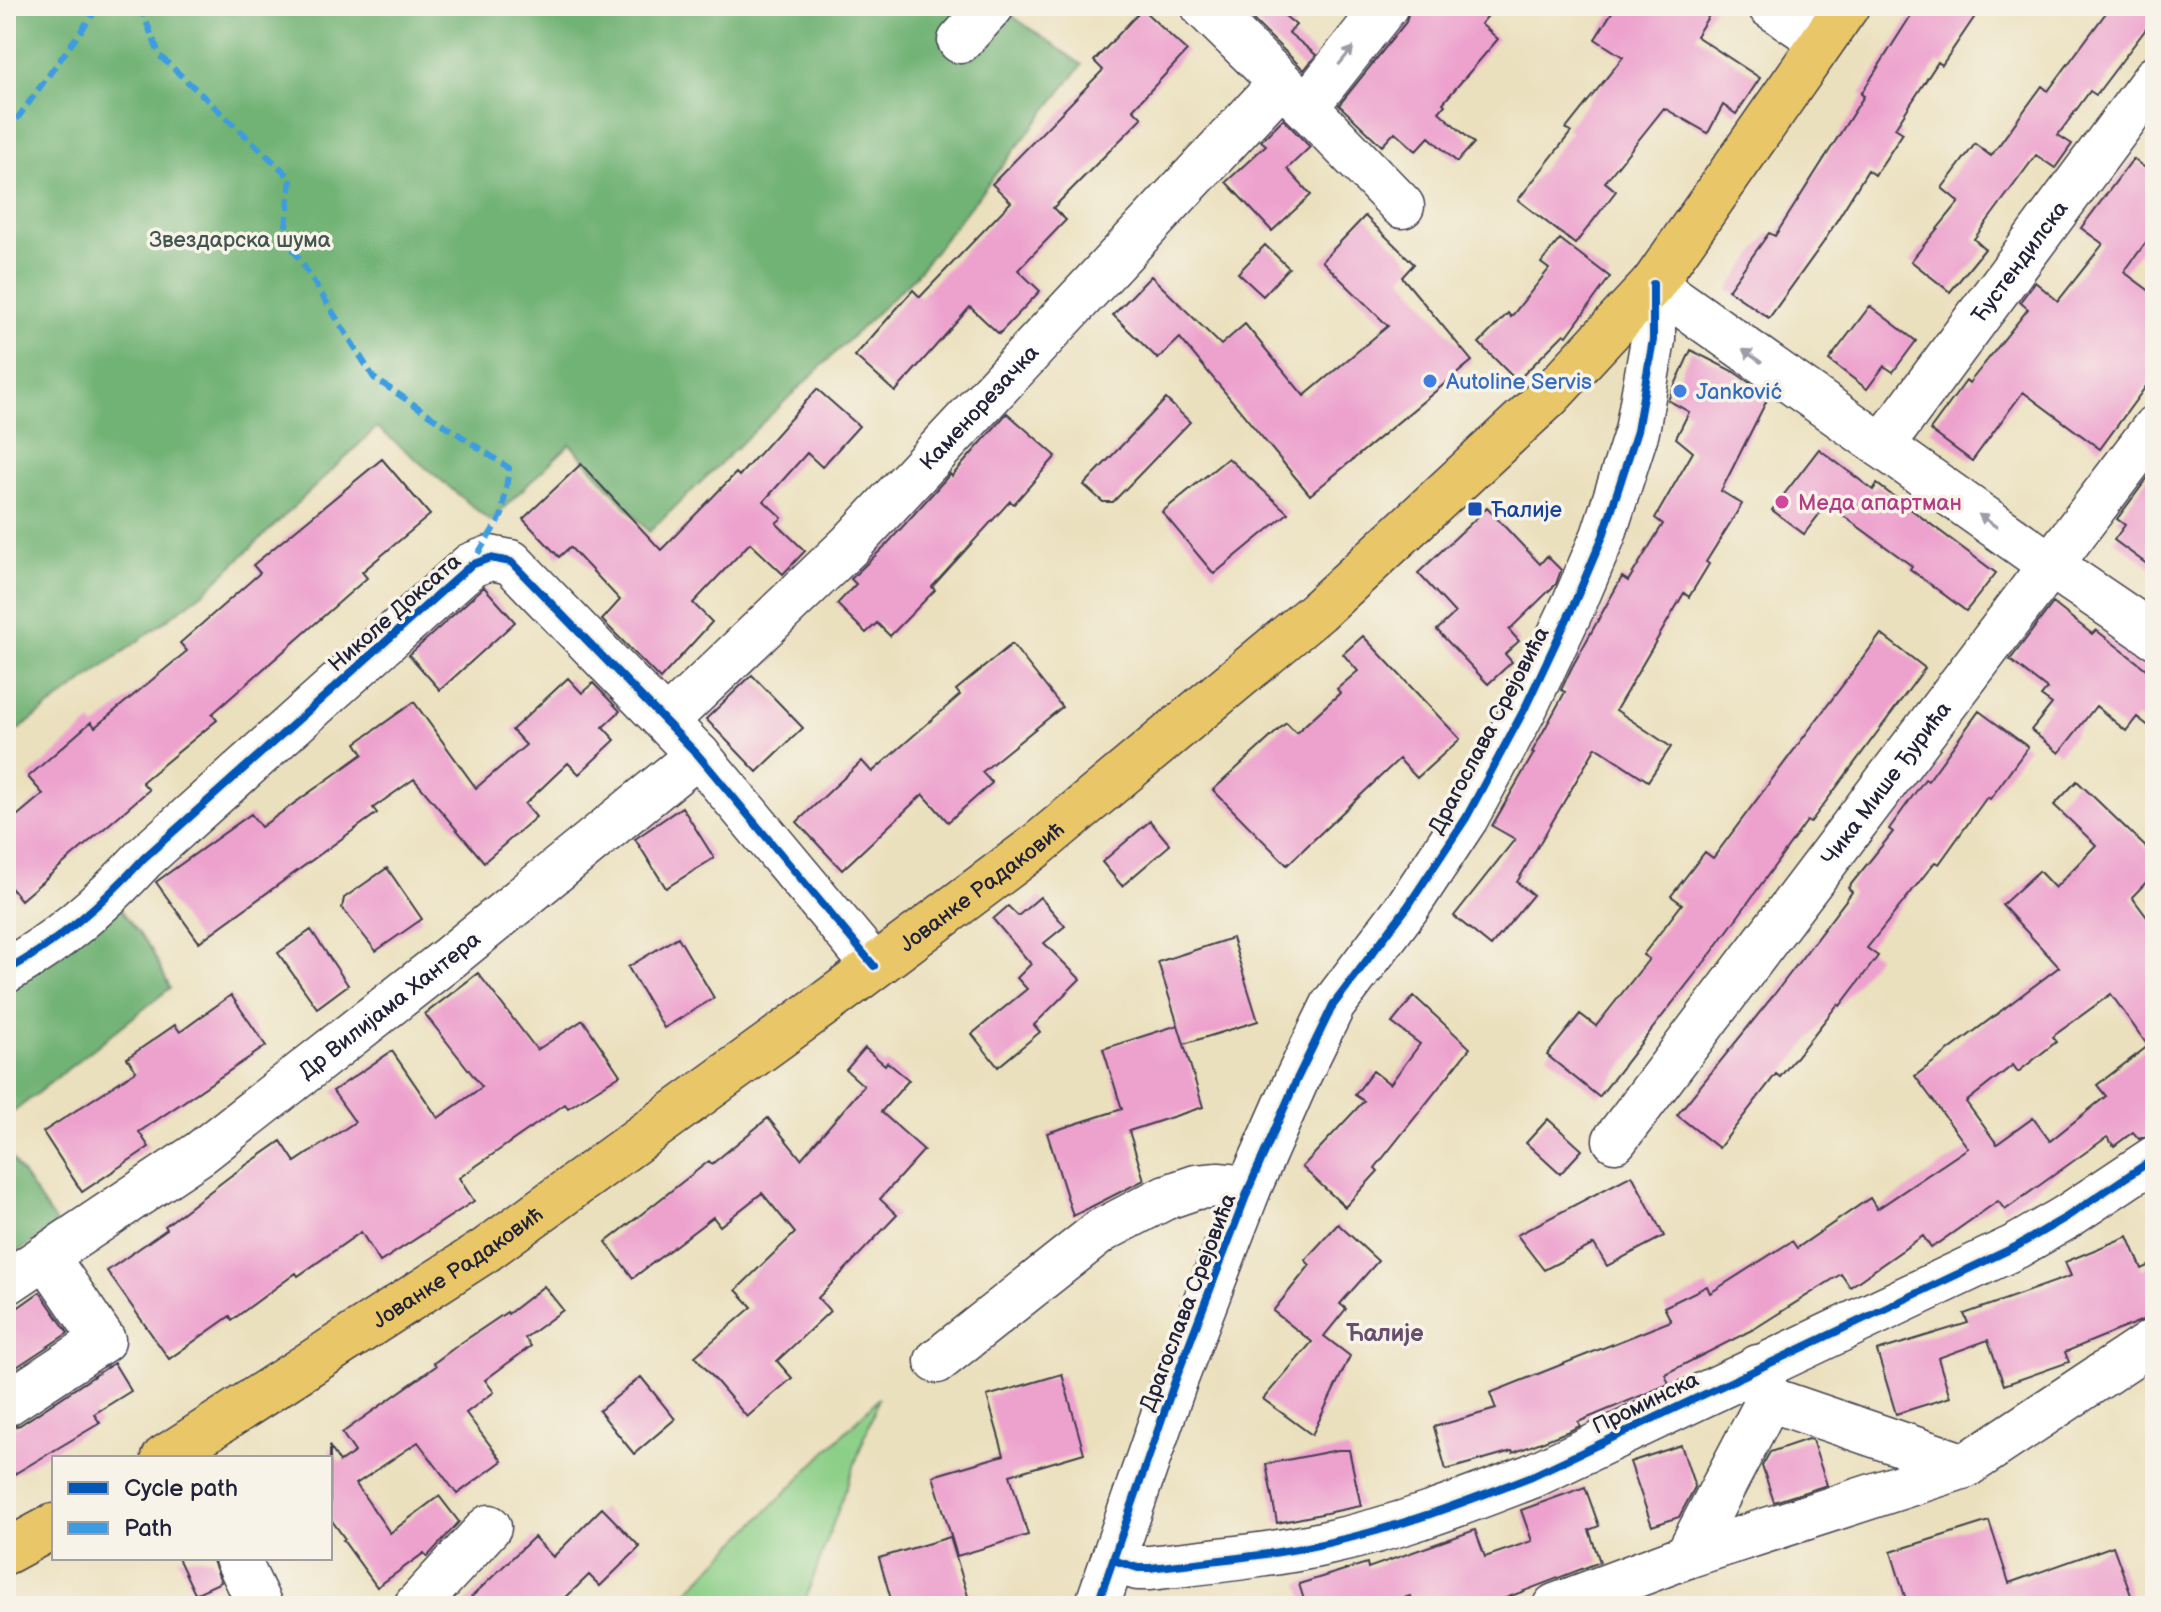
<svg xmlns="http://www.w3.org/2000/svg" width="2161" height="1612" font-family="'Balsamiq Sans',sans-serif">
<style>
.green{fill:#8ccf87;stroke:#577861;stroke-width:2}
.forest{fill:#71b274;stroke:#4a6a58;stroke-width:2}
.building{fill:#eda2ce;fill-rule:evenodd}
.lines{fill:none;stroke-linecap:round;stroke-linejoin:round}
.minor-casing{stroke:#403e4e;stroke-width:47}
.major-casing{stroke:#403e4e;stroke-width:47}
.minor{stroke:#fff;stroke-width:44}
.major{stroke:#e9c769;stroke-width:44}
.quiet{stroke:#3c9ce2;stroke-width:6;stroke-dasharray:12 6;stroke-linecap:butt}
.cycleway-casing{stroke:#f7f3e8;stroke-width:13}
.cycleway{stroke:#0057b8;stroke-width:8}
.oneway{fill:#9c9ca7}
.shop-dot{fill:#3f7fe0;stroke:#f7f3e8;stroke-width:3}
.hotel-dot{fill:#d1479c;stroke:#f7f3e8;stroke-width:3}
.transit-dot{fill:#1a4fb4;stroke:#f7f3e8;stroke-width:3}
.labels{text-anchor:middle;stroke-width:7;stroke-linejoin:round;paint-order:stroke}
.park-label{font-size:22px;fill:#425652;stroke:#f7f3e8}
.street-label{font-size:22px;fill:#22223b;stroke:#f7f3e8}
.shop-label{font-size:22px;fill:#366cbe;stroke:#f7f3e8;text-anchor:start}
.hotel-label{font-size:22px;fill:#b23c85;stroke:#f7f3e8;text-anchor:start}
.transit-label{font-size:22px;fill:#164399;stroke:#f7f3e8;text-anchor:start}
.neighbourhood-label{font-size:24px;font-weight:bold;fill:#694f6e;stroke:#f7f3e8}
</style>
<rect width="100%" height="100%" fill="#f7f3e8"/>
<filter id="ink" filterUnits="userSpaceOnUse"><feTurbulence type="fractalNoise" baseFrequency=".0125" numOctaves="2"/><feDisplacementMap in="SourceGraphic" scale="16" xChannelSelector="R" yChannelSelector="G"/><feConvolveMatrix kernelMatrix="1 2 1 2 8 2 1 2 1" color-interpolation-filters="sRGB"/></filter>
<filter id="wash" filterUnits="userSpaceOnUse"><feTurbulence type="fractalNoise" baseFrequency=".006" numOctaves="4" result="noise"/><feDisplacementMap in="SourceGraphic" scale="32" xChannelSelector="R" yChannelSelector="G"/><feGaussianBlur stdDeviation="1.8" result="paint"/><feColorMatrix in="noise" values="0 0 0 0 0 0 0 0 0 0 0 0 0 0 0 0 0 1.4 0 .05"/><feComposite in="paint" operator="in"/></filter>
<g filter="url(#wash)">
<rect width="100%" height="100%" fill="#ebe0bd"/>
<path class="green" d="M879 1398 803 1606H673Z"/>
<path class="forest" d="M6 6H998L1082 65 915 276 649 532 570 444 490 521 377 427 208 589 6 739Z
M110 895 151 949 170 988 6 1118V975Z
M6 1150 58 1226 6 1259Z"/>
<g id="blocks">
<path class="building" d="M1246 6H1273L1296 25 1289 33 1316 55 1304 70 1243 10Z
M1410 6H1496L1481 24 1498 39 1443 103 1445 105 1439 112 1474 143 1457 162 1429 137 1416 151 1395 132 1382 146 1339 105 1406 22Z
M1616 6H1715L1696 36 1760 78 1736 114 1723 105 1708 133 1664 108 1605 182 1616 191 1575 244 1518 200 1571 132 1566 129 1623 57 1595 39Z
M1917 6H1982L1942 65 1938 62 1895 128 1903 133 1875 175 1868 170 1823 243 1769 318 1728 290 1769 233 1775 236 1864 96 1861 94Z
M2111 6H2155V17L2096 95 2090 91 2058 135 2072 144 2055 168 2036 155 1974 239 1985 249 1950 292 1911 261 1959 202 1942 188 1975 144 1991 156 2042 86 2048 91Z
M1142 9 1187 51 1133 109 1142 118 1053 208 1066 220 1018 270 1040 291 999 334 970 307 895 392 855 356 913 290 920 297 1011 202 992 184 1103 70 1094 61Z
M1283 119 1310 147 1287 169 1311 195 1272 231 1226 182 1266 145 1261 141Z
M2133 159 2155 175V230L2124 272 2155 295V374L2100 449 2023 392 1972 461 1930 430 1966 381 1969 383 2028 309 2020 302 2035 282 2058 301 2103 244 2081 228Z
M1365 216 1414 264 1402 277 1472 361 1310 495 1180 338 1158 359 1113 315 1151 276 1221 345 1245 324 1304 396 1388 326 1322 261Z
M1560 239 1610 277 1567 336 1564 334 1517 381 1479 343 1508 313 1511 317 1549 269 1541 263Z
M1265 245 1289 268 1263 296 1238 273Z
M1870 306 1916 341 1893 372 1884 366 1867 389 1829 360Z
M1691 350 1734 372 1769 396 1721 491 1742 504 1706 562 1709 564 1689 597 1684 593 1616 710 1671 747 1648 781 1596 747 1517 882 1533 895 1491 946 1454 916 1515 839 1492 826 1534 753 1532 752 1565 692 1561 690 1572 667 1622 577 1628 581 1663 524 1655 518 1693 452 1676 438 1689 412 1668 400Z
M817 389 859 426 822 467 807 453 764 501 782 518 776 523 805 551 783 574 750 543 693 603 712 622 660 679 602 620 620 600 570 547 559 557 523 519 581 464 661 550 736 473 739 476Z
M1166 399 1190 422 1113 502H1103L1084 485Z
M1007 413 1056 456 1014 504 1010 501 932 587 935 590 890 636 877 623 866 633 837 604 856 584 851 579 888 543 950 474 952 476Z
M1819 449 1873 490 1877 484 1996 573 1966 611 1910 569 1912 566 1827 504 1804 534 1772 510Z
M1228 458 1288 513 1214 574 1162 512Z
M382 459 430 515 362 572 367 578 212 714 217 720 142 782 149 790 21 900 6 882V825L43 794 28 777 91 722 95 727 187 651 180 643 260 573 253 565Z
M2155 468V570L2114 540 2125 525 2117 519Z
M1487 508 1540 564 1547 556 1561 570 1556 584 1509 630 1519 641 1505 654 1512 662 1488 684 1437 630 1455 613 1418 573Z
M484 587 515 622 440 690 409 655Z
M2053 603 2092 634 2096 630 2155 676V731L2137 717 2126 731 2096 706 2059 753 2031 730 2052 704 2041 696 2047 689 2010 660Z
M1881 634 1925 668 1810 823 1807 821 1710 955 1599 1097 1547 1055 1580 1014 1596 1026 1649 959 1643 955 1682 904 1671 896 1705 852 1713 858Z
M1363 636 1460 739 1417 778 1399 759 1287 865 1213 790 1286 723 1296 733 1340 693 1337 689 1358 671 1343 654Z
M1012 644 1062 707 982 772 992 783 948 822 923 794 842 870 797 822 862 761 872 772 960 695 956 690Z
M752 675 803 728 757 772 706 719Z
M568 678 582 693 593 683 620 711 603 727 615 740 579 774 568 763 525 804 536 817 484 862 414 779 373 808 377 813 199 942 156 882 251 814 261 827 363 754 356 743 414 702 476 788 526 745 512 730Z
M1979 711 2028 747 1990 799 1987 797 1939 864 1935 862 1867 948 1878 956 1840 1006 1838 1004 1780 1077 1776 1074 1719 1148 1677 1115 1773 996 1852 892 1848 888 1893 832 1889 829 1925 779 1928 781Z
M2077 781 2155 856V873L2132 897 2155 928V1133L2139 1139 2133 1132 2114 1146 2107 1137 2005 1210 1998 1201 1931 1248 1923 1236 1850 1287 1841 1274 1754 1329 1665 1374 1669 1384 1578 1422 1580 1426 1569 1431 1513 1453 1512 1451 1446 1470 1434 1427 1496 1409 1490 1393 1671 1321 1664 1307 1707 1286 1710 1293 1792 1241 1797 1248 1870 1198 1877 1209 1968 1148 1915 1076 2059 967 2002 905 2039 871 2055 888 2096 845 2054 805ZM2111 994 2148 1046 2097 1085 2106 1096 2050 1141 2033 1118 1997 1144 1966 1102 2013 1065 2018 1072 2056 1042 2052 1037Z
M682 807 714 858 666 888 635 839Z
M1150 821 1170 845 1122 886 1102 862Z
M387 868 422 919 376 951 342 908 344 898Z
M1040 897 1065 926 1044 943 1080 979 1034 1025 1040 1032 998 1067 972 1034 1027 989 1017 978 1031 964 993 919 1008 906 1018 916Z
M311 930 348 985 317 1008 278 953Z
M678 937 714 998 664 1028 628 967Z
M1232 938 1258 1021 1184 1044 1158 962Z
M478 973 537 1050 583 1020 620 1075 568 1108 565 1104 459 1178 474 1201 380 1262 361 1232 298 1276 296 1273 232 1320 230 1316 169 1359 107 1271 167 1229 165 1226 229 1177 281 1141 295 1162 355 1122 333 1091 392 1051 438 1118 482 1087 425 1014Z
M231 995 266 1046 139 1132 149 1147 82 1192 43 1132 136 1071 127 1058 175 1025 180 1032Z
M1414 996 1470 1048 1375 1168 1378 1171 1345 1207 1302 1167 1364 1101 1355 1095 1373 1071 1390 1084 1420 1044 1392 1023Z
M1178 1025 1203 1107 1129 1131 1144 1180 1073 1216 1047 1133 1122 1109 1103 1049Z
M865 1048 885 1065 887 1062 909 1080 881 1112 924 1150 880 1199 897 1215 818 1298 830 1311 777 1361 792 1378 747 1417 695 1356 752 1307 736 1290 795 1233 762 1193 720 1226 713 1217 633 1278 606 1242 709 1161 712 1164 768 1118 801 1159 864 1086 846 1070Z
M1548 1119 1582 1150 1560 1174 1526 1143Z
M1632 1175 1664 1236 1607 1266 1594 1244 1544 1270 1517 1235Z
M1338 1224 1378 1261 1340 1304 1346 1309 1324 1336 1350 1356 1312 1435 1263 1399 1312 1342 1273 1311 1310 1265 1305 1260Z
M2128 1236 2142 1269 2155 1263V1315L2065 1352 2069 1362 2004 1385 1988 1340 1938 1358 1950 1397 1896 1414 1877 1351 1968 1323 1964 1314 2071 1276 2065 1262Z
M544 1286 563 1310 525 1338 531 1346 485 1380 494 1392 466 1413 502 1461 457 1494 418 1442 356 1484 390 1533 439 1496 459 1522 427 1557 424 1553 377 1587 343 1540 345 1539 330 1518V1447L340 1462 355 1452 342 1433 436 1366 434 1363 458 1345 507 1312 508 1314Z
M40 1292 68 1333 6 1374V1316Z
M114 1363 131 1391 94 1414 100 1423 6 1479V1429L20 1425Z
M1062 1374 1084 1453 1010 1475 1028 1535 957 1556 933 1476 1004 1455 987 1396Z
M641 1377 675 1419 634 1454 599 1411Z
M1808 1439 1812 1440 1827 1485 1774 1502 1762 1466 1770 1452Z
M1681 1445 1695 1487 1679 1517 1652 1526 1630 1462Z
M1338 1450H1349L1361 1506 1277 1523 1266 1464Z
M1585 1487 1599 1526 1589 1530 1600 1562 1485 1606H1414L1410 1596 1379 1606H1306L1299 1584 1367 1563 1368 1568 1475 1530 1485 1557 1532 1541 1521 1510Z
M602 1508 640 1547 600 1586 589 1575 557 1606H462L534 1537 553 1557Z
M1989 1521 2009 1583 2113 1546 2135 1606H1908L1891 1552Z
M950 1537 971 1606H893L879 1558Z
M178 1558H212L221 1582 195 1594Z"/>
</g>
</g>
<g filter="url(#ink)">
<use href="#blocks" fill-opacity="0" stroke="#403e4e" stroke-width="2"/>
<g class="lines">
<defs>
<g id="minor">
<path d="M1203 6 1306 107 1402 206"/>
<path d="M1770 6 1822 41"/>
<path d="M960 41 992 6"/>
<path d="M1306 107 1386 6"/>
<path d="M1653 284 2052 566 2155 636"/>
<path id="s1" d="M1882 446 2155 78"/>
<path id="s2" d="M667 720 849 546 1281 83"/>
<path d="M6 971C60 941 103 903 144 858L471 565 490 558 511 562 698 755 874 966"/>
<path id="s3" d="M1615 1140 2155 427"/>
<path id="s4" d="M6 1283 200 1153 449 958 698 755"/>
<path d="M937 1361 1101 1231 1164 1198 1196 1187 1218 1185 1249 1188"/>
<path d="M1758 1367 1769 1399 1965 1466"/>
<path d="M6 1404 103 1340 46 1256"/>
<path d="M1687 1556 1769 1399"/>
<path d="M237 1558 260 1606"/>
<path d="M1113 1560 1138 1568H1150C1209 1561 1269 1556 1327 1543 1398 1528 1465 1502 1532 1476L2017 1246 2065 1218 2155 1158"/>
<path d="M416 1606 489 1527"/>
<path d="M1097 1606 1175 1381 1249 1188 1297 1079 1333 1005 1408 906 1466 818 1524 710 1574 604 1603 536 1637 431 1653 340V284"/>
<path d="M1555 1606 1687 1556 1965 1466 2155 1340"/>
</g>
<g id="major">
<path id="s5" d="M164 1458 486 1250 842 991 1036 846 1318 611 1549 396 1653 284 1847 6"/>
<path d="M6 1552 54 1526"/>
</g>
</defs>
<use href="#minor" class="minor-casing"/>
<use href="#major" class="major-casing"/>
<use href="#minor" class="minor"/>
<use href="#major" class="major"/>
<path class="quiet" d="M140 6 160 56 291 178 285 236 374 378 509 468 502 515 471 565
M6 134 99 6"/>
<defs>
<path id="cycleway" d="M6 971C60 941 103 903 144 858L471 565 490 558 511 562 698 755 874 966
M1113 1560 1138 1568H1150C1209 1561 1269 1556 1327 1543 1398 1528 1465 1502 1532 1476L2017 1246 2065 1218 2155 1158
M1097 1606 1175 1381 1249 1188 1297 1079 1333 1005 1408 906 1466 818 1524 710 1574 604 1603 536 1637 431 1653 340V284"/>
</defs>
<use href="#cycleway" class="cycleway-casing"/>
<use href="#cycleway" class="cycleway"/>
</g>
<defs><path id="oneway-solid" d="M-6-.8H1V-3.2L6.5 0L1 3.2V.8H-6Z" transform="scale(2)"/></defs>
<g class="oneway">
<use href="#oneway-solid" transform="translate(1346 56) rotate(-51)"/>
<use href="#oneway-solid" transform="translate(1752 356) rotate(-145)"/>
<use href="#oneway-solid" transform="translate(1988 521) rotate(-145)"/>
</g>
</g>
<g class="shop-dot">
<circle cx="1430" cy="381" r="8"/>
<circle cx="1680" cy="391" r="8"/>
</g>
<circle class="hotel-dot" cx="1782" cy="502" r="8"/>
<rect class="transit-dot" x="1467" y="501" width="16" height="16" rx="4"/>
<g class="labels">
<g class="park-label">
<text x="240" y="247">Звездарска шума</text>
</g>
<g class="street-label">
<text dy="8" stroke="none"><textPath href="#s1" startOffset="230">Ћустендилска</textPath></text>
<text dy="8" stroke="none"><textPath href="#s2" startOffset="442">Каменорезачка</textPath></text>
<text transform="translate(394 612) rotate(-41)" y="8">Николе Доксата</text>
<text transform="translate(1488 730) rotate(-62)" y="8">Драгослава Срејовића</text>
<text dy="8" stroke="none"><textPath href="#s3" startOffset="448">Чика Мише Ђурића</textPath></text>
<text dy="8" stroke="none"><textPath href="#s5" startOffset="998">Јованке Радаковић</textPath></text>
<text dy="8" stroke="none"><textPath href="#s4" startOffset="474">Др Вилијама Хантера</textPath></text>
<text dy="8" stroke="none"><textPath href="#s5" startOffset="350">Јованке Радаковић</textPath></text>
<text transform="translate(1187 1302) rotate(-69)" y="8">Драгослава Срејовића</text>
<text transform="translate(1645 1402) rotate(-26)" y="8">Проминска</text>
</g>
<g class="shop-label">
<text x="1446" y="389">Autoline Servis</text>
<text x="1696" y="399">Janković</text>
</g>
<g class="hotel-label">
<text x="1798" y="510">Меда апартман</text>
</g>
<g class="transit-label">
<text x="1491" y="517">Ћалије</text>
</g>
<g class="neighbourhood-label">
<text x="1385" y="1341">Ћалије</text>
</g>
</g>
<rect width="2161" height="1612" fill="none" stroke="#f7f3e8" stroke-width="32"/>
<rect x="52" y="1456" width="280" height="104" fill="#f7f3e8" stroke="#a29fa3" stroke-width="2"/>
<rect x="68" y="1482" width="40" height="12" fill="#0057b8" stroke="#a29fa3" stroke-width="2"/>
<text x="124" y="1496" font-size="24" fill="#22223b">Cycle path</text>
<rect x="68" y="1522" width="40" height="12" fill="#3c9ce2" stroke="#a29fa3" stroke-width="2"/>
<text x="124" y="1536" font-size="24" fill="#22223b">Path</text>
</svg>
